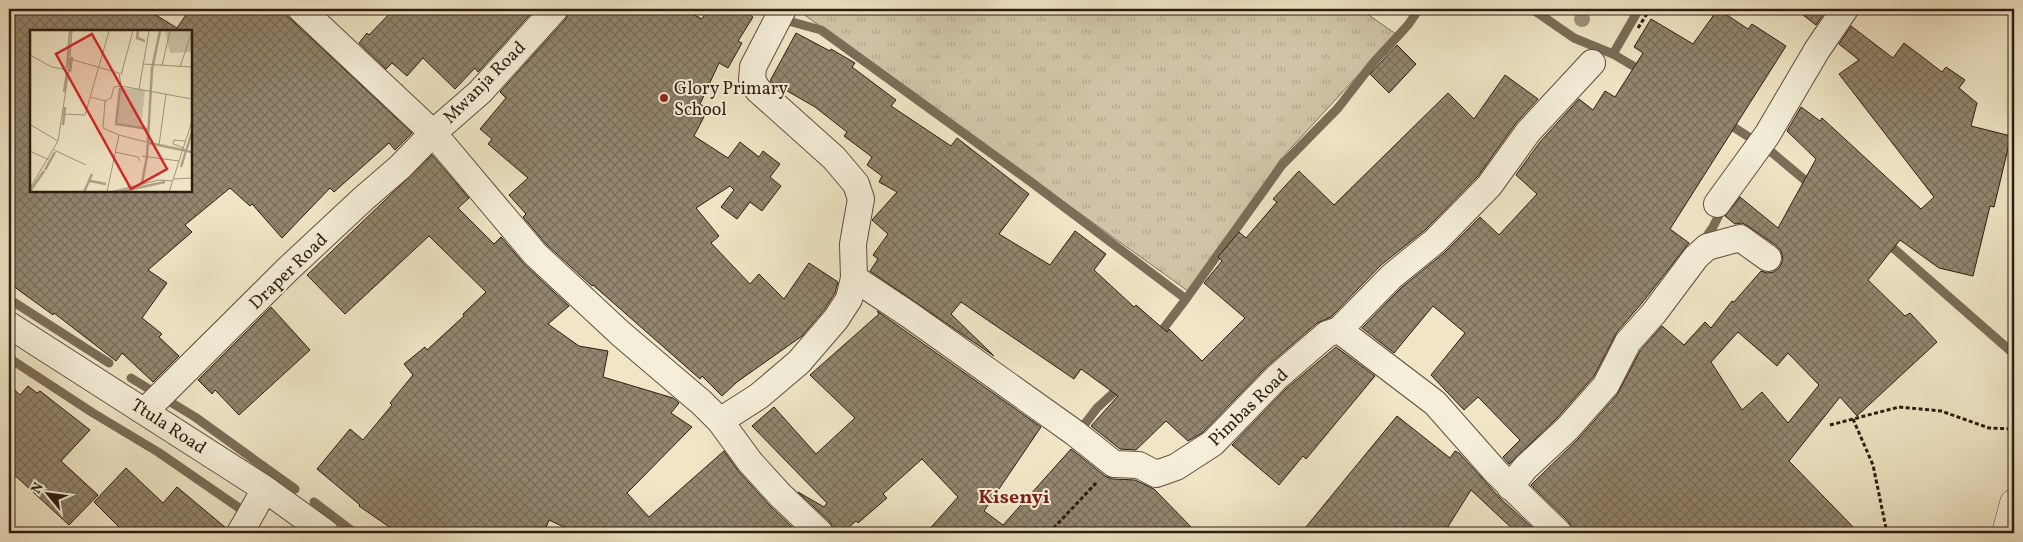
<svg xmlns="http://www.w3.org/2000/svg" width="2023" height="542" font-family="Vollkorn,serif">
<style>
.grass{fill:url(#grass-tufts);stroke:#7e705c}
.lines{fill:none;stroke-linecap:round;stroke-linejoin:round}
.stream{stroke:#7b6d58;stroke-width:9}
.building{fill:url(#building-cross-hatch);stroke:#2e1d11;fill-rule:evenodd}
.minor-casing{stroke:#5e4f3e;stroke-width:28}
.tertiary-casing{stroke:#5e4f3e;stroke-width:29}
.path{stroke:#2e1d11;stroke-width:3;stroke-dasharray:4 2.5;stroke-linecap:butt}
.minor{stroke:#f5efda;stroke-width:26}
.tertiary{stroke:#f5efda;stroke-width:28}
.tree{fill:#a0937b}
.poi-dot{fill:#8f2418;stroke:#f5efda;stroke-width:2}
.labels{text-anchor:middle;stroke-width:4;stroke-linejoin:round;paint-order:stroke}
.street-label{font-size:18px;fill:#2e1d11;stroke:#f5efda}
.poi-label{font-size:18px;fill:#2e1d11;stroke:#f5efda;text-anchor:start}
.quarter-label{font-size:20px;font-weight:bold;fill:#7a1f14;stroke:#f5efda}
.inset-river{fill:none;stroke:#aea288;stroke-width:2.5}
.inset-road{fill:none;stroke:#a2967e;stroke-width:1}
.view{fill:#d62828;fill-opacity:0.15;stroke:#d62828;stroke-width:2.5}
.inset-edge{fill:none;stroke:#2e1d11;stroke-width:2.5}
</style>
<defs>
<pattern id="grass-tufts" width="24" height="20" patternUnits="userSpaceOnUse" patternTransform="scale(1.25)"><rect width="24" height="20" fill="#cfc4a7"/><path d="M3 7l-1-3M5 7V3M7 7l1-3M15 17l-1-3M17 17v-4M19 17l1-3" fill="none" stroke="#b2a88f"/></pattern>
<pattern id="building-cross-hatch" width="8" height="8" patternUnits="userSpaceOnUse" patternTransform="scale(1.25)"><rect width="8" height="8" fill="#93866f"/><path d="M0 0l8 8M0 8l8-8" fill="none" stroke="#786d5a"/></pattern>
</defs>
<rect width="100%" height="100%" fill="#f0e6c6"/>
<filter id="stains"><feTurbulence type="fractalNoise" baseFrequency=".004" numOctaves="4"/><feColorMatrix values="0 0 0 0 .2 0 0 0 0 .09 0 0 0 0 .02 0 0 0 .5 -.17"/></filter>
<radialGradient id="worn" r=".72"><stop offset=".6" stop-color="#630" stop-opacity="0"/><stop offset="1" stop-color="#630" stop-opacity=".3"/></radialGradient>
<path class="grass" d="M801 9H1360L1396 34 1280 160 1192 294 799 11Z"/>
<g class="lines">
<path class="stream" d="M766 9 792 22 821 30 1031 182 1186 299 1282 165 1338 108 1373 63 1408 25 1419 9
M1532 9 1574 38 1613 54 1645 73
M1613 54 1639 9
M1724 121 1769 150 1812 186
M1884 240 2014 354
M1702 243 1713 227 1723 207
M9 299 109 363
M1157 337 1186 299
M9 358 93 413 158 452 245 512
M131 378 195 417 295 489
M1075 429 1084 425 1097 408 1121 386
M314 502 355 533
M273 532 275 533"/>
</g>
<path class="building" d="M9 9H146L177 28 190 9H280L412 133 395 150 389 143 334 192 330 188 282 238 252 204 250 206 230 188 185 225 192 232 148 270 167 283 142 318 162 334 159 337 179 356 153 382 122 353 116 361 54 313 53 315 9 283ZM31 31H191V191H31Z
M394 9H535L478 72 475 68 455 89 423 58 407 76 392 63 386 69 359 43 367 33 369 35Z
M570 9H684L702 19 708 9H741L753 17 738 41 742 43 728 68 719 63 700 104 708 109 694 136 728 158 740 142 759 157 763 151 780 164 770 177 781 186 762 211 750 202 737 219 721 207 734 190 730 186 696 208 719 236 711 243 750 284 759 274 784 299 809 263 838 282 835 293 824 310 802 336 737 382 722 396 702 376 700 379 593 285 592 286 546 244 523 217 526 214 509 195 528 178 488 144 492 139 480 129 506 98 500 92 566 19Z
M1718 9 1748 29 1752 24 1786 46 1670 229 1689 243 1642 303 1617 332 1594 376 1557 418 1509 464 1503 457 1520 440 1478 397 1464 410 1431 375 1465 333 1433 306 1394 353 1362 328 1402 287 1444 253 1480 217 1499 235 1537 194 1516 175 1540 142 1579 99 1593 110 1605 91 1615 97 1643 53 1634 47 1651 19 1693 44Z
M1800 9H1827L1816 25 1798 11Z
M1851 26 1893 58 1904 43 1942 72 1946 67 1965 80 1959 88 1977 103 1971 126 2011 136 1994 207 1990 206 1973 276 1939 268 1900 240 1868 280 1905 316 1910 313 1937 342 1857 416 1840 397 1789 461 1859 533H1574L1569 522 1531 485 1579 438 1617 395 1640 351 1662 326 1684 345 1705 322 1711 328 1732 301 1734 302 1761 271 1767 273 1774 272 1780 267 1783 259 1781 251 1777 246 1748 226 1742 223 1735 224 1725 216 1740 197 1778 228 1816 159 1787 131 1801 107 1820 121 1822 118 1921 209 1934 197 1839 74 1859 60 1839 44ZM1738 332 1777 366 1788 353 1819 385 1788 423 1762 392 1742 410 1711 362Z
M796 33 830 51 831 49 855 63 852 67 896 100 891 106 951 146 957 138 1029 194 999 234 1050 265 1075 231 1106 254 1094 270 1134 307 1136 305 1167 332 1169 329 1202 361 1245 318 1204 283 1222 261 1218 257 1239 232 1246 238 1277 202 1273 199 1299 171 1334 205 1448 93 1474 119 1505 75 1538 99 1516 123 1478 176 1425 230 1381 265 1331 317 1317 323 1266 367 1202 433 1188 441 1166 421 1136 450 1120 449 1091 426 1118 396 1081 369 1074 379 961 302 951 314 994 356 870 271 878 259 873 255 888 234 872 220 897 192 879 182 882 176 867 165 872 157 844 136 847 132 815 107 770 81Z
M1397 45 1416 64 1389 93 1370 74Z
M432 155 469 198 458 208 494 244 501 237 525 265 569 306 548 324 579 346 608 351 603 377 673 398 679 403 671 413 692 427 627 493 649 517 724 451 739 472 769 505 798 533H577L549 520 544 533H398L359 506 360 505 317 469 350 429 363 440 392 405 390 403 413 375 404 364 425 347 427 350 464 316 463 314 486 292 429 236 345 314 307 275Z
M271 307 310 350 239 415 215 390 212 394 198 380Z
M877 311 1041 427 984 511 1003 525 1071 449 1105 476 1113 479 1135 480 1154 489 1197 533H926L958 497 922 459 883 494 887 498 858 523 856 521 842 533H835L830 522 798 492 824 507 827 503 752 426 774 407 816 454 855 418 810 375 879 314Z
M1336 347 1375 376 1306 459 1303 456 1279 485 1232 445 1286 389Z
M9 385 20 395 28 386 37 393 40 391 90 430 61 461 98 495 69 525 9 470Z
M1397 416 1450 458 1455 451 1459 453 1500 498 1538 533H1517L1471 490 1444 533H1301Z
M126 468 163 503 177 487 226 528 225 533H125L94 502Z"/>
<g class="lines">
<defs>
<path id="minor" d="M301 9 433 133 535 254 621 334 702 403 720 421 750 462 780 495 820 533
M1717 204 1767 135 1817 50 1845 9
M854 278 911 316 1075 433 1114 464 1139 465 1156 474 1176 467 1213 443 1276 378 1327 334 1339 330 1435 403 1496 472 1559 533
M9 325 265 489 326 533
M1339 330 1392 276 1435 241 1489 186 1528 132 1592 63
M145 411 288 269 363 199 400 167 433 133 480 92 555 9
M720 421 759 396 799 362 836 319 849 299 854 278 853 244 861 199 856 184 834 158 758 90 752 80 753 67 783 9
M1510 487 1525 468 1568 428 1606 385 1628 342 1654 313 1696 257 1707 247 1740 238 1768 258
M240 533 265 489"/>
<path id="tertiary" d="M2006 533 2014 503"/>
</defs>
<use href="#minor" class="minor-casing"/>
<use href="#tertiary" class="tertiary-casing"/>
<path class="path" d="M9 14 10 9
M1638 28 1650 9
M1853 419 1873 465 1887 533
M1830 425 1899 407 1941 411 1989 428 2014 429
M1049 533 1096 483"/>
<use href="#minor" class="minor"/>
<use href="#tertiary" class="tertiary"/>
</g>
<circle class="tree" cx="1582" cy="19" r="8"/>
<circle class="poi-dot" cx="664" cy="98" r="5"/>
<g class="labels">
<g class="street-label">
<text transform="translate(484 82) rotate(-45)" y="6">Mwanja Road</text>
<text transform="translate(288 271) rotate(-44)" y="6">Draper Road</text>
<text transform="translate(1248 407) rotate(-44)" y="6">Pimbas Road</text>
<text transform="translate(169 426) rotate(33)" y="6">Ttula Road</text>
</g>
<g class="poi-label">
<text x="674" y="94">Glory Primary<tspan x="674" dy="21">School</tspan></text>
</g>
<g class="quarter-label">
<text x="1014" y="503">Kisenyi</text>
</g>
</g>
<g transform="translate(30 30)">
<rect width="162" height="162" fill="#f0e6c6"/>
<path d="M91 58 115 60 111 98 86 94Z" fill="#cfc4a7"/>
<path d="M135 1H162V22L140 23Z" fill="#cfc4a7"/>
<path class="inset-river" d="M108 1 107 8 115 11M37 38 40 1M40 42 42 27M90 58 86 94 118 99M34 62 37 42M33 95 35 77M119 113 162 122M151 137 162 102M15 140 25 122M60 151 76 154M112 153 117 126 122 39 130 1M0 161 14 141M54 162 62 144M88 162 135 152"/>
<path class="inset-road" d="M0 25 22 37 39 40M40 29 89 43 91 56M113 34 162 37M132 36 140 1M150 37 162 1M91 45 103 1M109 59 119 1M61 67 75 71 81 68 84 57 91 56 162 69M75 71 73 98 89 105 77 162M33 84 55 85 79 1M1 95 28 111M89 105 116 112M129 115 136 64M154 118 143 114 144 110 156 111M24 120 56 135M0 121 19 130M85 122 108 127 110 131M112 126 149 131M144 149 162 148M0 158 28 111 39 40 42 1M80 162 129 150 143 151M139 162 162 91"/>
<path class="view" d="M62 4 137 139 101 159 26 24Z"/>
<rect width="162" height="162" class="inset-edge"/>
</g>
<rect width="2023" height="542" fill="none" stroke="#f0e6c6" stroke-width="30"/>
<rect x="10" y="10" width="2003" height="522" fill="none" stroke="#2e1d11" stroke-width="2.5"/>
<rect x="15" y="15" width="1993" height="512" fill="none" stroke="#2e1d11"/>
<g transform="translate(48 494) rotate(299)" stroke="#f5efda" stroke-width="4" paint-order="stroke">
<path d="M0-4L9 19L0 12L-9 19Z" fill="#2e1d11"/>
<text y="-8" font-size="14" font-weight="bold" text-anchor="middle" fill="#2e1d11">N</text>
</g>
<rect width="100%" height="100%" filter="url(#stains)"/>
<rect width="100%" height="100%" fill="url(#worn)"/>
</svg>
